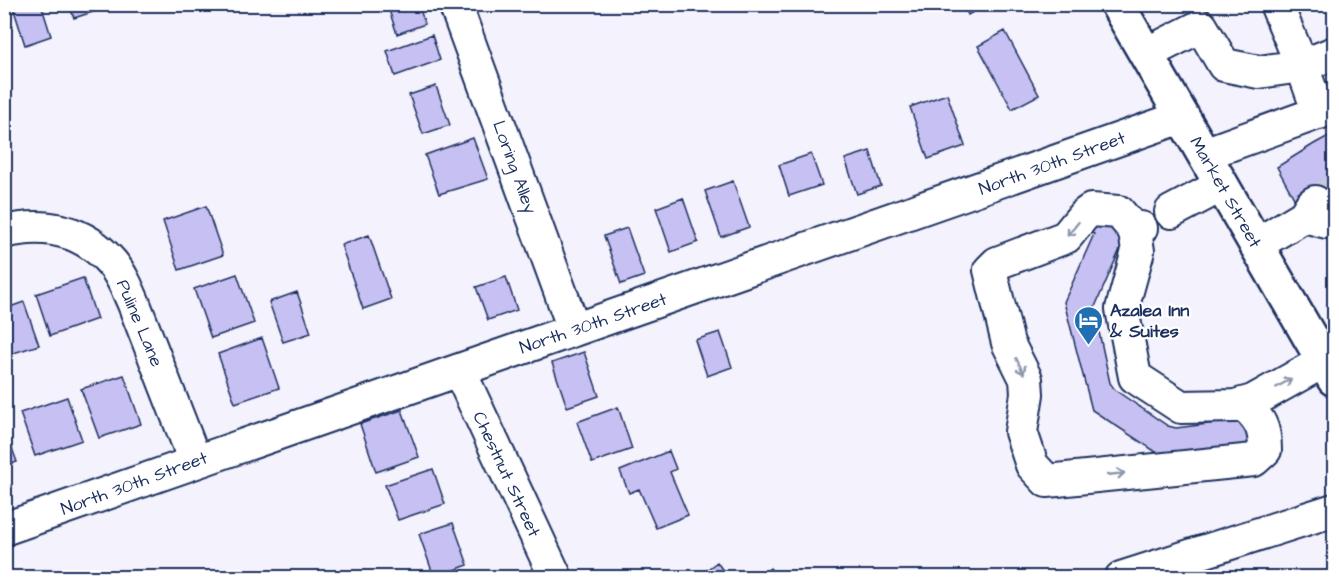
<svg xmlns="http://www.w3.org/2000/svg" width="1339" height="582" font-family="'Architects Daughter',sans-serif">
<style>
.building{fill:#c7c0f2;stroke:#1b2f5e;stroke-width:1.5}
.lines{fill:none;stroke-linecap:round;stroke-linejoin:round}
.minor-tunnel{stroke:#c9cbdc;stroke-width:32;stroke-dasharray:32 16;stroke-linecap:butt}
.minor-casing{stroke:#1b2f5e;stroke-width:36}
.major-casing{stroke:#1b2f5e;stroke-width:38}
.minor{stroke:#fff;stroke-width:32}
.major{stroke:#fff;stroke-width:33}
.oneway{stroke:#8d97ae}
.labels{text-anchor:middle;stroke-width:4.5;stroke-linejoin:round;paint-order:stroke}
.street-label{font-size:18px;fill:#1b2f5e;stroke:#fff}
.poi-label{font-size:18px;font-weight:bold;fill:#1b2f5e;stroke:#fff;text-anchor:start}
</style>
<rect width="100%" height="100%" fill="#f4f2fc"/>
<filter id="ink" filterUnits="userSpaceOnUse"><feTurbulence type="fractalNoise" baseFrequency=".0167" numOctaves="2"/><feDisplacementMap in="SourceGraphic" scale="12" xChannelSelector="R" yChannelSelector="G"/><feConvolveMatrix kernelMatrix="1 2 1 2 8 2 1 2 1" color-interpolation-filters="sRGB"/></filter>
<g filter="url(#ink)">
<path class="building" d="M12 4H41L51 36 25 45Z
M69 4H97L99 10 74 18Z
M387 4H418L425 24 397 34Z
M963 4H987L968 15Z
M1005 31 1039 95 1012 109 978 46Z
M432 35 440 60 395 76 387 51Z
M436 86 450 125 423 134 409 95Z
M947 94 965 146 928 159 910 107Z
M1334 133V174L1328 175 1334 185V205L1296 202 1277 167 1314 144Z
M473 138 488 179 439 194 425 155Z
M870 151 881 186 857 194 845 159Z
M811 154 822 185 789 196 779 165Z
M733 181 749 227 721 237 705 191Z
M683 198 698 242 671 252 656 208Z
M206 206 223 255 179 270 163 221Z
M1091 214 1128 231 1094 309 1110 383 1115 390 1168 426 1176 428 1249 419 1252 450 1168 460 1092 410 1064 302 1094 234 1084 230Z
M627 228 644 276 621 284 604 236Z
M369 235 391 299 363 309 341 245Z
M237 274 254 323 211 338 194 289Z
M506 277 517 310 488 320 476 287Z
M83 278 97 319 50 336 36 294Z
M297 292 311 333 283 342 269 302Z
M24 302 39 345 4 356V309Z
M720 332 732 367 707 376 695 340Z
M262 338 279 388 235 403 218 354Z
M584 352 599 396 567 407 552 363Z
M124 375 141 424 99 438 81 389Z
M67 397 82 440 35 456 20 413Z
M618 407 632 449 592 463 577 422Z
M402 410 419 457 376 472 360 424Z
M4 426 17 462 4 466Z
M669 451 676 469 670 472 688 515 656 528 639 489 629 493 620 471Z
M433 469 445 504 398 520 385 485Z
M453 523 468 565 434 577 419 534Z
M717 562 728 578H696Z
M770 568 777 578H758Z"/>
<g class="lines">
<path class="minor-tunnel" d="M1315 202 1334 191"/>
<defs>
<path id="minor" d="M455 4 574 329
M1146 54 1201 26 1224 65 1259 72 1302 66 1276 4
M1319 113 1302 66 1334 53
M1204 154 1334 107
M1171 212 1222 185
M1304 216 1327 222 1334 218
M1141 228 1135 231 1138 251 1122 309 1135 377 1181 407 1235 406 1253 401 1324 361
M1135 231 1119 212 1091 210 1084 215 1066 237 997 263 990 270 1008 343 1026 379 1027 394 1021 432 1032 465 1047 481 1254 460 1265 450C1265 427 1260 420 1244 404
M4 232C45 222 84 230 112 263 122 275 128 290 134 304L195 461
M1256 245 1304 216 1311 205 1315 202
M459 370 556 578
M4 529C396 389 790 256 1182 117
M1121 578 1334 510"/>
<path id="major" d="M1117 4 1334 379"/>
</defs>
<use href="#minor" class="minor-casing"/>
<use href="#major" class="major-casing"/>
<use href="#minor" class="minor"/>
<use href="#major" class="major"/>
</g>
<defs><path id="oneway-shaft" d="M-6 0H5M1.5-3L5.5 0L1.5 3" fill="none" stroke-width="1.6" stroke-linecap="round" stroke-linejoin="round" transform="scale(1.5)"/></defs>
<g class="oneway">
<use href="#oneway-shaft" transform="translate(1073 229) rotate(129)"/>
<use href="#oneway-shaft" transform="translate(1020 366) rotate(64)"/>
<use href="#oneway-shaft" transform="translate(1284 383) rotate(-30)"/>
<use href="#oneway-shaft" transform="translate(1116 474) rotate(-6)"/>
</g>
</g>
<defs>
<symbol id="hotel-pin" viewBox="-11 -11 22 30"><path d="M0 17L-7.5 6A9.5 9.5 0 1 1 7.5 6Z" fill="#1f6fb2" stroke="#fff"/><path d="M-6-4.5h1.5V1H6V5H4.5V3h-9V5H-6ZM-4 0a1.8 1.8 0 1 1 3.6 0ZM.5 0V-2.5h3Q6-2.5 6 0Z" fill="#fff"/></symbol>
</defs>
<g fill-rule="evenodd">
<use href="#hotel-pin" x="1072" y="304" width="33" height="45"/>
</g>
<g class="labels">
<g class="street-label">
<text transform="translate(1052 163) rotate(-20)" y="6">North 30th Street</text>
<text transform="translate(515 167) rotate(70)" y="6">Loring Alley</text>
<text transform="translate(1226 192) rotate(60)" y="6">Market Street</text>
<text transform="translate(140 323) rotate(67)" y="6">Puline Lane</text>
<text transform="translate(593 323) rotate(-19)" y="6">North 30th Street</text>
<text transform="translate(507 474) rotate(65)" y="6">Chestnut Street</text>
<text transform="translate(134 483) rotate(-20)" y="6">North 30th Street</text>
</g>
<g class="poi-label">
<text x="1110" y="316">Azalea Inn<tspan x="1110" dy="21">&amp; Suites</tspan></text>
</g>
</g>
<rect width="1339" height="582" fill="none" stroke="#fff" stroke-width="24"/>
<rect x="12" y="12" width="1315" height="558" fill="none" stroke="#1b2f5e" stroke-width="2" filter="url(#ink)"/>
</svg>
